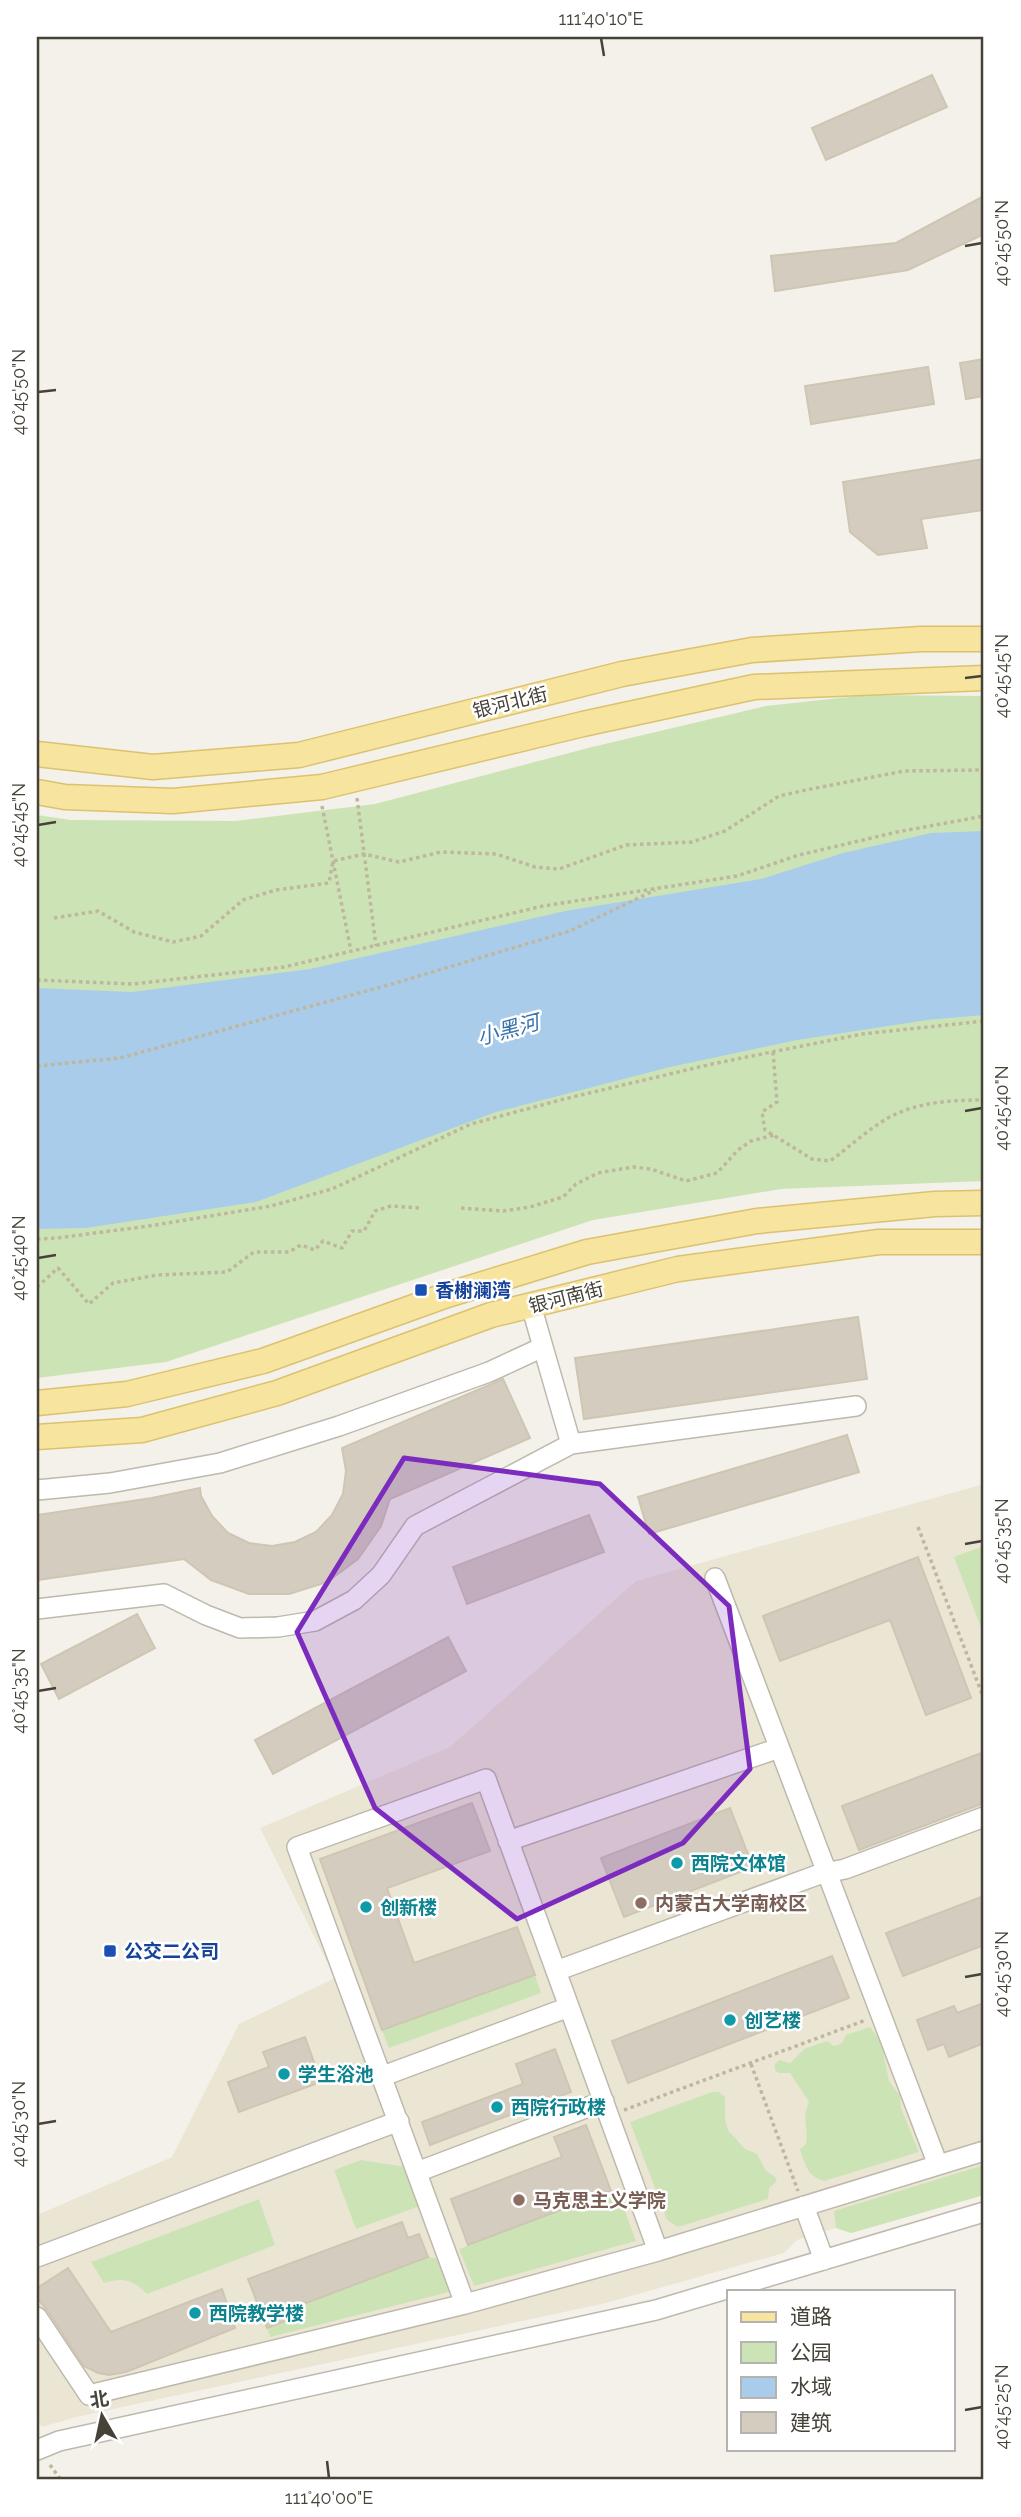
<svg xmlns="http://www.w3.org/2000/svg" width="1021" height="2517" font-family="Raleway,'Noto Sans SC',sans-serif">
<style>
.education{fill:#ebe6d4}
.green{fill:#cce4b5}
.water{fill:#aacceb}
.building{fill:#d4cdbf;stroke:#cec5b3;stroke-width:2}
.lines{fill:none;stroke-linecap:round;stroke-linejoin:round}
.minor-casing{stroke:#beb9ac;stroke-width:22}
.major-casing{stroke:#dbc26f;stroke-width:27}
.path{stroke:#bfb69e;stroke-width:3.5;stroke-dasharray:3.5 3.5;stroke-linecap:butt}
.minor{stroke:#fff;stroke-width:19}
.major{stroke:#f7e49f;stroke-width:24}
.marked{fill:#7b2cbf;fill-opacity:0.2;stroke:#7b2cbf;stroke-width:5;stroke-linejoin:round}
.ticks{fill:none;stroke:#464238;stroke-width:2.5}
.transit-dot{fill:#1a4fb4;stroke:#fff;stroke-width:2.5}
.culture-dot{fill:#0f9aa8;stroke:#fff;stroke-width:2.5}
.education-dot{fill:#8d6e63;stroke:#fff;stroke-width:2.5}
.labels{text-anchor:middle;stroke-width:5;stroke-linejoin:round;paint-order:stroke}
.street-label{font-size:19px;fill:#464238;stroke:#fff}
.transit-label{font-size:19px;font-weight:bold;fill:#164399;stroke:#fff;text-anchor:start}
.culture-label{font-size:19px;font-weight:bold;fill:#0d838f;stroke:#fff;text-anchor:start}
.education-label{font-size:19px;font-weight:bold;fill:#785e54;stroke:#fff;text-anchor:start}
.water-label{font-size:21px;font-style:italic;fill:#3973aa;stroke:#fff}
.neatline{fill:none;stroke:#464238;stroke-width:2.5}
.ticks-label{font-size:18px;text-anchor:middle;fill:#464238}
</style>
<rect width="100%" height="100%" fill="#f3f1e9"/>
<path class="education" d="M984 1484V2195L851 2233 836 2228 797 2240 784 2253 606 2303 76 2417 42 2427 37 2419V2215L172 2157 239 2024 335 1978 260 1828 450 1747 636 1581Z"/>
<path class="green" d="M867 695 984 696V1181L781 1189 593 1220 166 1362 37 1378V815L71 820 235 821 375 804 592 747 766 706Z
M984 1546V1636L954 1557Z
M535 1975 541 1993 389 2048 382 2030Z
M870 2027 881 2042 889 2081 900 2096 901 2108 919 2152 824 2181C807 2176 805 2164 800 2149L806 2144C809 2126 801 2122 809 2102L790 2073H779L775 2070V2064L779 2060 790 2063 804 2049 827 2041 834 2046 841 2044 846 2035Z
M712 2092H719L725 2097V2119L728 2130 745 2149 757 2154 766 2171 774 2176 777 2181 769 2188 768 2199 678 2227 667 2220 630 2122Z
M361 2160 406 2167 420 2206 356 2229 334 2170Z
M984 2165V2195L851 2233 836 2228 834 2211Z
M617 2189 636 2241 474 2286 459 2249Z
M259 2199 275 2245 147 2294C133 2280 123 2277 104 2283L91 2262Z
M428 2257 440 2259 453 2291 270 2337 267 2328 301 2315 298 2306Z"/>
<path class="water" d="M984 831V1015L927 1020 797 1040 670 1067 496 1112 256 1202 86 1228 37 1229V988L132 992 310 969 565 911 761 879 843 853 931 833Z"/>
<path class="building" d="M932 75 947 107 826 160 812 128Z
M984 196V234L908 270 775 291 771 256 896 243Z
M984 359V396L966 399 960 363Z
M928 367 934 404 811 424 805 386Z
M984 459V510L921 519 927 548 878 555 850 532 843 482Z
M858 1317 867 1379 584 1419 575 1358Z
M503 1379 530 1438 390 1499 381 1526 358 1559 327 1582 289 1594H249L211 1580 184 1559 37 1580V1515L152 1498 200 1488 201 1496 212 1516 228 1533 249 1543 272 1546 295 1542 316 1532 332 1515 343 1494 346 1471 342 1448Z
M847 1435 859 1472 649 1534 638 1497Z
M589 1515 604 1552 467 1604 453 1567Z
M918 1557 971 1698 926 1715 890 1620 780 1661 763 1616Z
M137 1614 155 1648 59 1699 41 1664Z
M448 1637 466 1671 273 1774 255 1740Z
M984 1752V1803L859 1850 842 1806Z
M472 1803 490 1851 387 1888 414 1963 517 1927 535 1975 382 2030 320 1859Z
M730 1808 753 1867 624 1917 601 1858Z
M984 1896V1945L903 1976 886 1933Z
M832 1956 849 1998 628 2083 612 2041Z
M984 2003V2043L949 2057 944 2044 928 2050 917 2020 954 2006 957 2013Z
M305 2037 321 2082 239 2112 228 2082 269 2067 263 2052Z
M555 2049 571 2092 430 2145 422 2122 523 2084 516 2064Z
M586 2125 611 2191 468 2245 451 2199 562 2157 554 2137Z
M402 2222 408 2238 419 2234 428 2257 298 2306 301 2315 267 2328 248 2279Z
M68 2268 111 2332 222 2289 235 2328 126 2372 109 2375 98 2373 84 2366 47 2310 37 2298V2288Z"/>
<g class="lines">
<defs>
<path id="minor" d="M571 1444 856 1406
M37 1490 110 1483 220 1463 339 1426 489 1372 543 1347 531 1305
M715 1578 938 2165
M37 1609 164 1594 206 1615 240 1628 278 1627 315 1621 354 1600 381 1575 415 1526 571 1444 543 1347
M508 1841 779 1748
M556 1971 820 1874 845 1869 984 1817
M383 2076 569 2007
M417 2172 604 2101
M804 2206 824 2260
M37 2257 399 2121
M465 2304 297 1847 486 1779 658 2251
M37 2317 89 2395 465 2304 658 2251 984 2151
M37 2450 59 2441 656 2310 984 2212"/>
<path id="major" d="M37 754 153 767 299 755 622 674 752 650 921 639H984
M37 792 65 797 173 801 322 787 583 724 754 687 984 678
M37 1403 127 1394 263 1361 447 1295 587 1252 757 1221 935 1204 984 1203
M37 1437 142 1430 277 1393 491 1315 678 1269 879 1242H984"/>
</defs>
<use href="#minor" class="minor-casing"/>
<use href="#major" class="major-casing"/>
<path class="path" d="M357 798 376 946
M322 806 351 951
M54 918 98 911 134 932 173 942 201 936 243 900 276 890 329 883 333 861 364 854 399 862 441 852 496 854 535 867 559 869 626 845 692 842 725 831 779 796 806 790 904 771 984 770
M37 980 133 984 284 967 543 906 737 876 799 855 897 832 984 816
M773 1052 777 1102 762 1112 765 1130 812 1159 830 1161C848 1148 864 1133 883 1121 913 1102 950 1100 984 1100
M37 1066 120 1058 392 984 570 931 655 890
M461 1208 503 1211 530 1207 563 1197 576 1184 598 1173 633 1167 651 1169 686 1181 717 1173 738 1150 751 1141 774 1135
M37 1239 57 1238 149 1226 271 1206 332 1189 471 1124 564 1099 712 1064 862 1034 984 1021
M37 1287 58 1268 89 1304 113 1283 157 1275 227 1272 254 1252H289L301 1245 315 1250 323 1241 342 1248 352 1231H364L375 1211 391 1206 420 1208
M918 1527 984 1699
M751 2064 798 2191
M624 2110 866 2020
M50 2465 61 2480"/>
<use href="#minor" class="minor"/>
<use href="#major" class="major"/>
</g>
<path class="marked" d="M404 1458 600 1484 729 1606 750 1769 683 1843 517 1919 375 1808 297 1632Z"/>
<path class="ticks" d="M601 38 604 56M965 246 982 243M38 392 56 390M965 678 982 676M38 825 56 822M965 1111 982 1108M38 1258 56 1255M965 1544 982 1541M38 1691 56 1688M965 1977 982 1974M38 2124 56 2121M965 2410 982 2407M327 2461 329 2478"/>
<g class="transit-dot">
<rect x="414" y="1283" width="14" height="14" rx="3.5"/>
<rect x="103" y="1944" width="14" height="14" rx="3.5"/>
</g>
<g class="culture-dot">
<circle cx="677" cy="1863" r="7"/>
<circle cx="366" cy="1907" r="7"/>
<circle cx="730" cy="2020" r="7"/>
<circle cx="284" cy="2074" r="7"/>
<circle cx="497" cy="2107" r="7"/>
<circle cx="195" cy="2313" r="7"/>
</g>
<g class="education-dot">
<circle cx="641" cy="1903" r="7"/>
<circle cx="519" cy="2200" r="7"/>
</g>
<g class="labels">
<g class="street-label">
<text transform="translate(510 702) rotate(-14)" y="7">银河北街</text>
<text transform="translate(566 1297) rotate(-14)" y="7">银河南街</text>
</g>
<g class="transit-label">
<text x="435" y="1297">香榭澜湾</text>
<text x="124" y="1958">公交二公司</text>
</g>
<g class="culture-label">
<text x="691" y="1870">西院文体馆</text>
<text x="380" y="1914">创新楼</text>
<text x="744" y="2027">创艺楼</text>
<text x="298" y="2081">学生浴池</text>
<text x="511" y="2114">西院行政楼</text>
<text x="209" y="2320">西院教学楼</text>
</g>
<g class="education-label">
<text x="655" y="1910">内蒙古大学南校区</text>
<text x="533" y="2207">马克思主义学院</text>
</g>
<g class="water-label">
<text transform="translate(508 1030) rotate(-15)" y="7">小黑河</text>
</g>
</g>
<rect width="1021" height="2517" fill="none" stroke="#ffffff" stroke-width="77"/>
<rect x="727" y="2290" width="228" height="161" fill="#ffffff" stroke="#b5b3af" stroke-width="2"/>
<rect x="741" y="2312" width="35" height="10" fill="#f7e49f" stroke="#b5b3af" stroke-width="2"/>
<text x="790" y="2324" font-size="21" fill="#464238">道路</text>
<rect x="741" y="2342" width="35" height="21" fill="#cce4b5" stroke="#b5b3af" stroke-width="2"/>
<text x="790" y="2360" font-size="21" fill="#464238">公园</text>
<rect x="741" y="2377" width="35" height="21" fill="#aacceb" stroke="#b5b3af" stroke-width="2"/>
<text x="790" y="2394" font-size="21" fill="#464238">水域</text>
<rect x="741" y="2412" width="35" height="21" fill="#d4cdbf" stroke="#b5b3af" stroke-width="2"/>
<text x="790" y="2430" font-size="21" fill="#464238">建筑</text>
<g transform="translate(102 2416) rotate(351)" stroke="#ffffff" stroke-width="5" paint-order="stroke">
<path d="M0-5L12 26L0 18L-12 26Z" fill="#464238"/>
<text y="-10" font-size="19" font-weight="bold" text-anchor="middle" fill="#464238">北</text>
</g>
<rect x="38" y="38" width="944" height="2440" class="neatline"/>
<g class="ticks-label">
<text x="601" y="25">111°40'10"E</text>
<text transform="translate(1002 243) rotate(-90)" y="6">40°45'50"N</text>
<text transform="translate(19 392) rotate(-90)" y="6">40°45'50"N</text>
<text transform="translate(1002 676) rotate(-90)" y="6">40°45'45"N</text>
<text transform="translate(19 825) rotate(-90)" y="6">40°45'45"N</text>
<text transform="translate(1002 1108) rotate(-90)" y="6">40°45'40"N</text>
<text transform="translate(19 1258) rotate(-90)" y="6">40°45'40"N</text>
<text transform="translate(1002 1541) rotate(-90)" y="6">40°45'35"N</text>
<text transform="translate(19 1691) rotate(-90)" y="6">40°45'35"N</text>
<text transform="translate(1002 1974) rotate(-90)" y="6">40°45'30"N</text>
<text transform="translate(19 2124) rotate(-90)" y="6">40°45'30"N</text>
<text transform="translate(1002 2407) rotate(-90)" y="6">40°45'25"N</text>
<text x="329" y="2504">111°40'00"E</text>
</g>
</svg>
